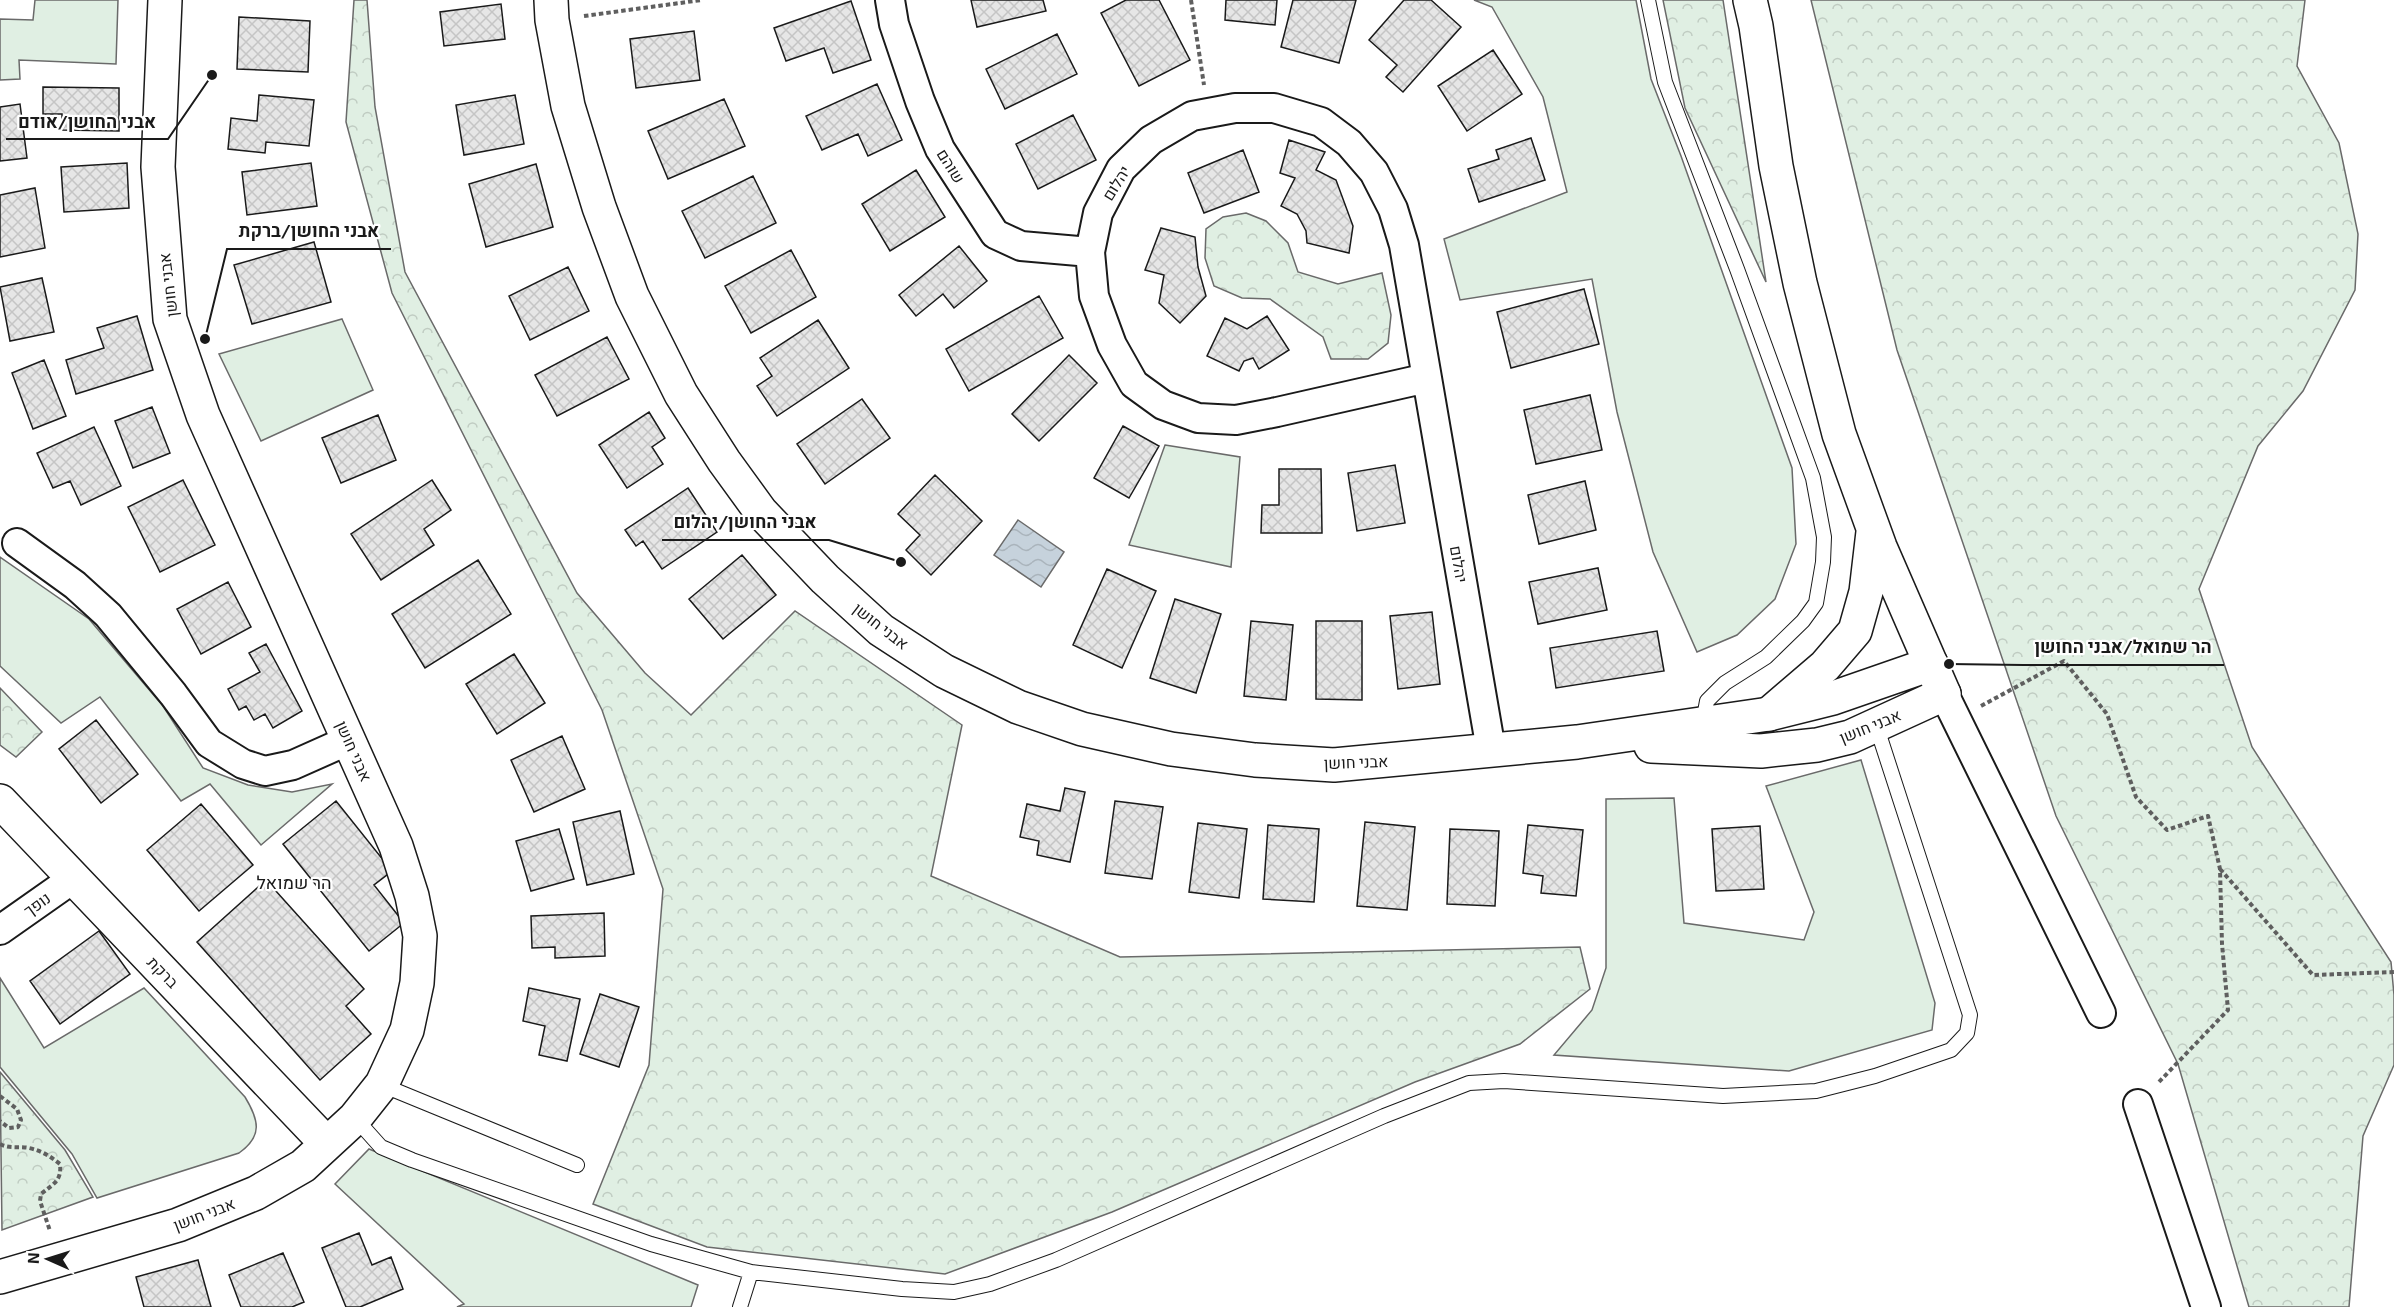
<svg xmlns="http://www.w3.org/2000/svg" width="2394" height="1307" font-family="'Exo 2',Heebo,sans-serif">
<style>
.grass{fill:#e0efe3;stroke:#6a6a6a;stroke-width:1.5}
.forest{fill:url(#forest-crowns);stroke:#6a6a6a;stroke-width:1.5}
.water{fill:url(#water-waves);stroke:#6a6a6a;stroke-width:1.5}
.building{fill:url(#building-cross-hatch);stroke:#1a1a1a;stroke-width:1.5}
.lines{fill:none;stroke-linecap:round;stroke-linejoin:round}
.service-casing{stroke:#1a1a1a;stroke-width:16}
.minor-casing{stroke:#1a1a1a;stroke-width:32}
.tertiary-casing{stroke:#1a1a1a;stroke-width:36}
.secondary-casing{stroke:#1a1a1a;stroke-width:36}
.path{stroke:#5f5f5f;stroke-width:4;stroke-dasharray:4.5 3;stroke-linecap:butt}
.service{stroke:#fff;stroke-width:14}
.minor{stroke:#fff;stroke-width:28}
.tertiary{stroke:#fff;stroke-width:33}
.secondary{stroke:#fff;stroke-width:33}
.labels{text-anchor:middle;stroke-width:4.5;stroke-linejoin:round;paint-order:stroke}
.street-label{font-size:16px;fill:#1a1a1a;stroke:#fff}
.neighbourhood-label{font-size:18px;fill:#1a1a1a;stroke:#fff}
.leader{fill:none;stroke:#1a1a1a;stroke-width:2}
.callout-dot{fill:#1a1a1a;stroke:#fff;stroke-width:2}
.callout-label{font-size:18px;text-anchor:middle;font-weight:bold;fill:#1a1a1a;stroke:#fff;stroke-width:4.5;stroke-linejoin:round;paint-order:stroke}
</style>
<defs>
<pattern id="forest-crowns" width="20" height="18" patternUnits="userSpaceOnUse" patternTransform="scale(1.5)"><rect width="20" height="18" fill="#e0efe3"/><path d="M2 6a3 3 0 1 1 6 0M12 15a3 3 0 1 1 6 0" fill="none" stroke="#c0ccc2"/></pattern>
<pattern id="water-waves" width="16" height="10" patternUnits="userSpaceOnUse" patternTransform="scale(1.5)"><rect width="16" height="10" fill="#c6d2dc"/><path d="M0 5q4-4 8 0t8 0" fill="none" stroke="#aab4bc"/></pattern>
<pattern id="building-cross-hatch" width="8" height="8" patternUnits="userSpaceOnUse" patternTransform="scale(1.5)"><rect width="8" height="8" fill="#e6e6e6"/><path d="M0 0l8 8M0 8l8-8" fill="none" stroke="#c5c5c5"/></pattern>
</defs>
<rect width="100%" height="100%" fill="#fff"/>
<path class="grass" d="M35 0H118L116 64 19 60 20 79 0 80V19L33 20Z
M1474 0H1636L1651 79 1681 156 1792 468 1796 544 1775 599 1737 635 1697 652 1653 552 1617 412 1592 279 1460 300 1444 239 1567 192 1543 97 1492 7Z
M342 319 373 390 261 441 219 354Z
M1165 445 1240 457 1231 567 1129 545Z
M0 557 89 619 163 706 203 768 248 785 292 792 332 784 261 845 210 784 181 801 100 697 61 723 0 666Z
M1861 760 1935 1003 1932 1030 1789 1071 1554 1055 1592 1010 1606 968V799L1674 798 1684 923 1804 940 1814 912 1766 786Z
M0 978 44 1048 144 988 245 1097C259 1120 263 1136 239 1153L97 1198 72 1154 0 1067Z
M369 1149 698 1285 691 1307H457L464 1304 335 1184Z"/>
<path class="forest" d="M354 0H367L375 107 405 272 577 593 645 673 691 715 795 611 962 725 931 876 1120 957 1580 947 1590 989 1520 1044 1415 1082 1112 1212 945 1274 707 1247 593 1204 649 1065 663 889 602 710 392 293 346 122Z
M1663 0H1723L1766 282 1685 108Z
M1811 0H2305L2297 66 2339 143 2358 234 2355 290 2303 391 2258 446 2199 589 2252 747 2391 962 2394 995V1065L2363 1136 2349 1307H2249L2178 1064 2056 816 1897 350Z
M1246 213 1266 221 1288 243 1298 272 1338 284 1382 273 1391 315 1388 343 1368 359H1331L1323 337 1270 299 1242 298 1214 286 1205 258 1206 229 1223 217Z
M0 688 42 732 16 757 0 745Z
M0 1072 65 1150 93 1197 2 1230Z"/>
<path class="water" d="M1018 520 1064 552 1041 587 994 555Z"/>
<path class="building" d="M971 0H1043L1046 11 977 27Z
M1126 0H1159L1190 60 1139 86 1101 13Z
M1226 0H1277L1275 25 1225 20Z
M1293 0H1356L1339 63 1281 47Z
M1404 0H1431L1461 27 1403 92 1386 77 1397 65 1369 40Z
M851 1 871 60 833 73 824 48 786 61 774 28Z
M501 4 505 39 444 46 440 12Z
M239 17 310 21 308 72 237 69Z
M694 31 700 80 636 88 630 39Z
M1057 34 1077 74 1005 109 986 69Z
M1493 50 1522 94 1467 131 1438 86Z
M877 84 902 140 868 156 858 134 822 150 806 116Z
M43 87 119 88V131L62 130V114H43Z
M259 95 314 100 309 146 266 142 265 153 228 149 231 118 257 121Z
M515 95 524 144 464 155 456 105Z
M724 99 745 146 668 179 648 131Z
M20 104 27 158 0 161V107Z
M1073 115 1096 160 1038 189 1016 144Z
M1531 138 1545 180 1479 202 1468 169 1499 159 1496 150Z
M1289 140 1325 152 1316 170 1336 180 1353 226 1349 253 1307 243 1306 231 1297 214 1281 206 1295 178 1280 173Z
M1243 150 1259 192 1204 213 1188 173Z
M127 163 129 208 64 212 61 167Z
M311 163 317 206 247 215 242 172Z
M536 164 553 227 486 247 469 184Z
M916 170 945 217 890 251 862 204Z
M753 176 776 223 705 258 682 211Z
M35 188 45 248 0 257V195Z
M1161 228 1195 237 1198 267 1206 296 1180 323 1159 303 1164 275 1145 270Z
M314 242 331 302 252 324 234 265Z
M959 246 987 281 954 308 943 294 916 316 899 295Z
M791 250 816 297 751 333 725 286Z
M568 267 589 311 530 340 509 296Z
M42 278 54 332 10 341 0 287Z
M1584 289 1599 344 1511 368 1497 312Z
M1039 296 1063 338 969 391 946 349Z
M137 316 153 370 76 394 66 360 104 348 97 328Z
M1267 316 1289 350 1259 369 1253 358 1244 361 1239 371 1207 356 1225 318 1247 329Z
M818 320 849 368 777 416 757 386 772 376 760 358Z
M607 337 629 379 557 416 535 375Z
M1069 355 1097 383 1039 441 1012 414Z
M44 360 66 416 33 429 12 373Z
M1590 395 1602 450 1536 464 1524 410Z
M862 399 890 438 825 484 797 444Z
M152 407 170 453 133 468 115 421Z
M649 412 665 438 652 447 663 464 627 488 599 445Z
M378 415 396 460 341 483 322 438Z
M1123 426 1159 446 1129 498 1094 478Z
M94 427 121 486 81 505 70 481 53 488 37 453Z
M1395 465 1405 523 1357 531 1348 473Z
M1279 469H1321L1322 533H1261L1262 505H1279Z
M935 475 982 521 931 575 906 550 920 535 898 514Z
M183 480 215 545 160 572 128 507Z
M432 480 451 510 424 529 434 545 381 580 351 534Z
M1585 481 1596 530 1539 544 1528 495Z
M688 488 717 532 662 569 643 541 636 546 625 530Z
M742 555 776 595 723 639 689 599Z
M478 560 511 614 425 668 392 614Z
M1598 568 1607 610 1538 624 1529 582Z
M1107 569 1156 591 1122 668 1073 645Z
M228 582 251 627 201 654 177 609Z
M1175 599 1221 614 1196 693 1150 678Z
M1432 612 1440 684 1398 689 1390 616Z
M1251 621 1293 625 1286 700 1244 696Z
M1316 621H1362V700L1316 699Z
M1657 631 1664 671 1556 688 1550 648Z
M266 644 302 711 273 728 265 714 254 720 246 706 239 710 228 689 260 672 249 653Z
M514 654 545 703 497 734 466 684Z
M96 720 138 774 101 803 59 749Z
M562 736 585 789 534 812 511 760Z
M1065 788 1085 792 1070 862 1037 855 1039 841 1020 837 1027 804 1060 811Z
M336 801 392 871 374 885 404 923 369 951 283 844Z
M1115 801 1163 807 1152 879 1105 873Z
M201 804 253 865 199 911 147 850Z
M620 811 634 874 587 885 573 822Z
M1365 822 1415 827 1407 910 1357 906Z
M1198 823 1247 829 1239 898 1189 892Z
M1268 825 1319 829 1314 902 1263 899Z
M1528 825 1583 830 1576 896 1541 893 1543 876 1523 873Z
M1760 826 1764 889 1716 891 1712 829Z
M559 829 574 879 531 891 516 841Z
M1450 829 1499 831 1495 906 1447 904Z
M266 880 364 989 346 1006 371 1034 320 1080 197 942Z
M604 913 605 956 555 958V947L532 948 531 916Z
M99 931 130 974 60 1024 30 981Z
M529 988 580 999 567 1061 539 1055 545 1026 523 1021Z
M600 994 639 1007 619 1067 580 1054Z
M359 1233 372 1265 391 1257 403 1289 360 1307H346L322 1248Z
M283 1253 304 1302 292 1307H241L229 1275Z
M198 1260 211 1307H144L136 1277Z"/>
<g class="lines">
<defs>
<path id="service" d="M1648 0 1665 82 1737 269 1813 478 1824 537 1823 562 1816 603 1803 621 1766 657 1725 683 1707 701 1703 723
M382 1085 577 1165
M355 1118 381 1147 412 1160 651 1244 751 1272 902 1289 954 1292 990 1284 1056 1260 1384 1116 1469 1083 1504 1081 1723 1096 1816 1091 1875 1076 1951 1050 1967 1033 1970 1015 1876 725
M740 1307 751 1272"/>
<path id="minor" d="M890 0 894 24 920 101 940 149 995 234 1021 246 1090 252
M1427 378 1277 412 1236 420 1198 418 1163 405 1134 384 1112 345 1094 296 1090 252 1098 213 1121 169 1151 140 1192 116 1235 108H1274L1321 122 1349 143 1374 172 1393 209 1404 245 1427 378 1491 750
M17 543 75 585 108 615 173 694 209 743 243 764 265 771 293 765 349 740
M1944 694 2101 1013
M0 930 74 878
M2138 1104 2206 1307"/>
<path id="tertiary" d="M551 0 552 20 568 106 599 207 632 296 681 394 724 461 761 512 825 579 881 630 944 671 1018 707 1082 729 1171 749 1255 760 1334 765 1577 742 1769 714 1833 698 1931 664
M1651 746 1761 751 1817 745 1850 737 1944 694
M0 801 326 1143
M0 1277 178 1225 256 1193 303 1166 355 1118 382 1084 407 1030 417 983 420 936 412 896 396 846 203 415 170 319 158 167 165 0"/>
<path id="secondary" d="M1750 0 1756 26 1776 166 1800 283 1839 434 1880 547 1944 694
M1769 714 1825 666 1855 631 1866 592 1873 532"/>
</defs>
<use href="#service" class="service-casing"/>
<use href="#minor" class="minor-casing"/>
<use href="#tertiary" class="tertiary-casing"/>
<use href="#secondary" class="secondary-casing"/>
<path class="path" d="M1191 0 1204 85
M584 16 702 0
M1981 706 2064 661 2107 714 2136 797 2167 830 2208 816 2220 869 2222 944 2228 1010 2158 1083
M2220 869 2313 975 2394 972
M0 1096 17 1109 21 1120 18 1127 9 1128 0 1121
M0 1144C9 1149 19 1146 29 1148 42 1151 50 1156 60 1164 62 1181 53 1184 41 1194L40 1201 50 1231"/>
<use href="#service" class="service"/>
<use href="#minor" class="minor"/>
<use href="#tertiary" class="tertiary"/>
<use href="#secondary" class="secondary"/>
</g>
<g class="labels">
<g class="street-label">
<text transform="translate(951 166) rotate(58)" y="6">שוהם</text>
<text transform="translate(1116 183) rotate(-58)" y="6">יהלום</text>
<text transform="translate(168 285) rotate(-97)" y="6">אבני חושן</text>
<text transform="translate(1459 564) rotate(80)" y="6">יהלום</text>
<text transform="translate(881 626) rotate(38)" y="6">אבני חושן</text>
<text transform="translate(1870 726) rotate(-22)" y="6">אבני חושן</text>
<text transform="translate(354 751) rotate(66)" y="6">אבני חושן</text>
<text transform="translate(1356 762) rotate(-2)" y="6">אבני חושן</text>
<text transform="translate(37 904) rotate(-36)" y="6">נופך</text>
<text transform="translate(163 972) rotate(46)" y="6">ברקת</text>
<text transform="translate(204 1214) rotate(-21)" y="6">אבני חושן</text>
</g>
<g class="neighbourhood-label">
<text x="294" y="889">הר שמואל</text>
</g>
</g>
<path class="leader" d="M212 75L168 139H6M205 339L227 249H391M901 562L829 540H662M1949 664L2023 665H2224"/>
<g class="callout-dot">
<circle cx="212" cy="75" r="6"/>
<circle cx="205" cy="339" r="6"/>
<circle cx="901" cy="562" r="6"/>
<circle cx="1949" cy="664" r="6"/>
</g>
<g class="callout-label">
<text x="87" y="128">אבני החושן/אודם</text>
<text x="309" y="237">אבני החושן/ברקת</text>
<text x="745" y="528">אבני החושן/יהלום</text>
<text x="2123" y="653">הר שמואל/אבני החושן</text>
</g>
<g transform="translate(48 1259) rotate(273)" stroke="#ffffff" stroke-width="4.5" paint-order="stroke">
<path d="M0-4.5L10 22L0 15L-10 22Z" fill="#1a1a1a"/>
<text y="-9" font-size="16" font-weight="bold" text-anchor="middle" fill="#1a1a1a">N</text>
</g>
</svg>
